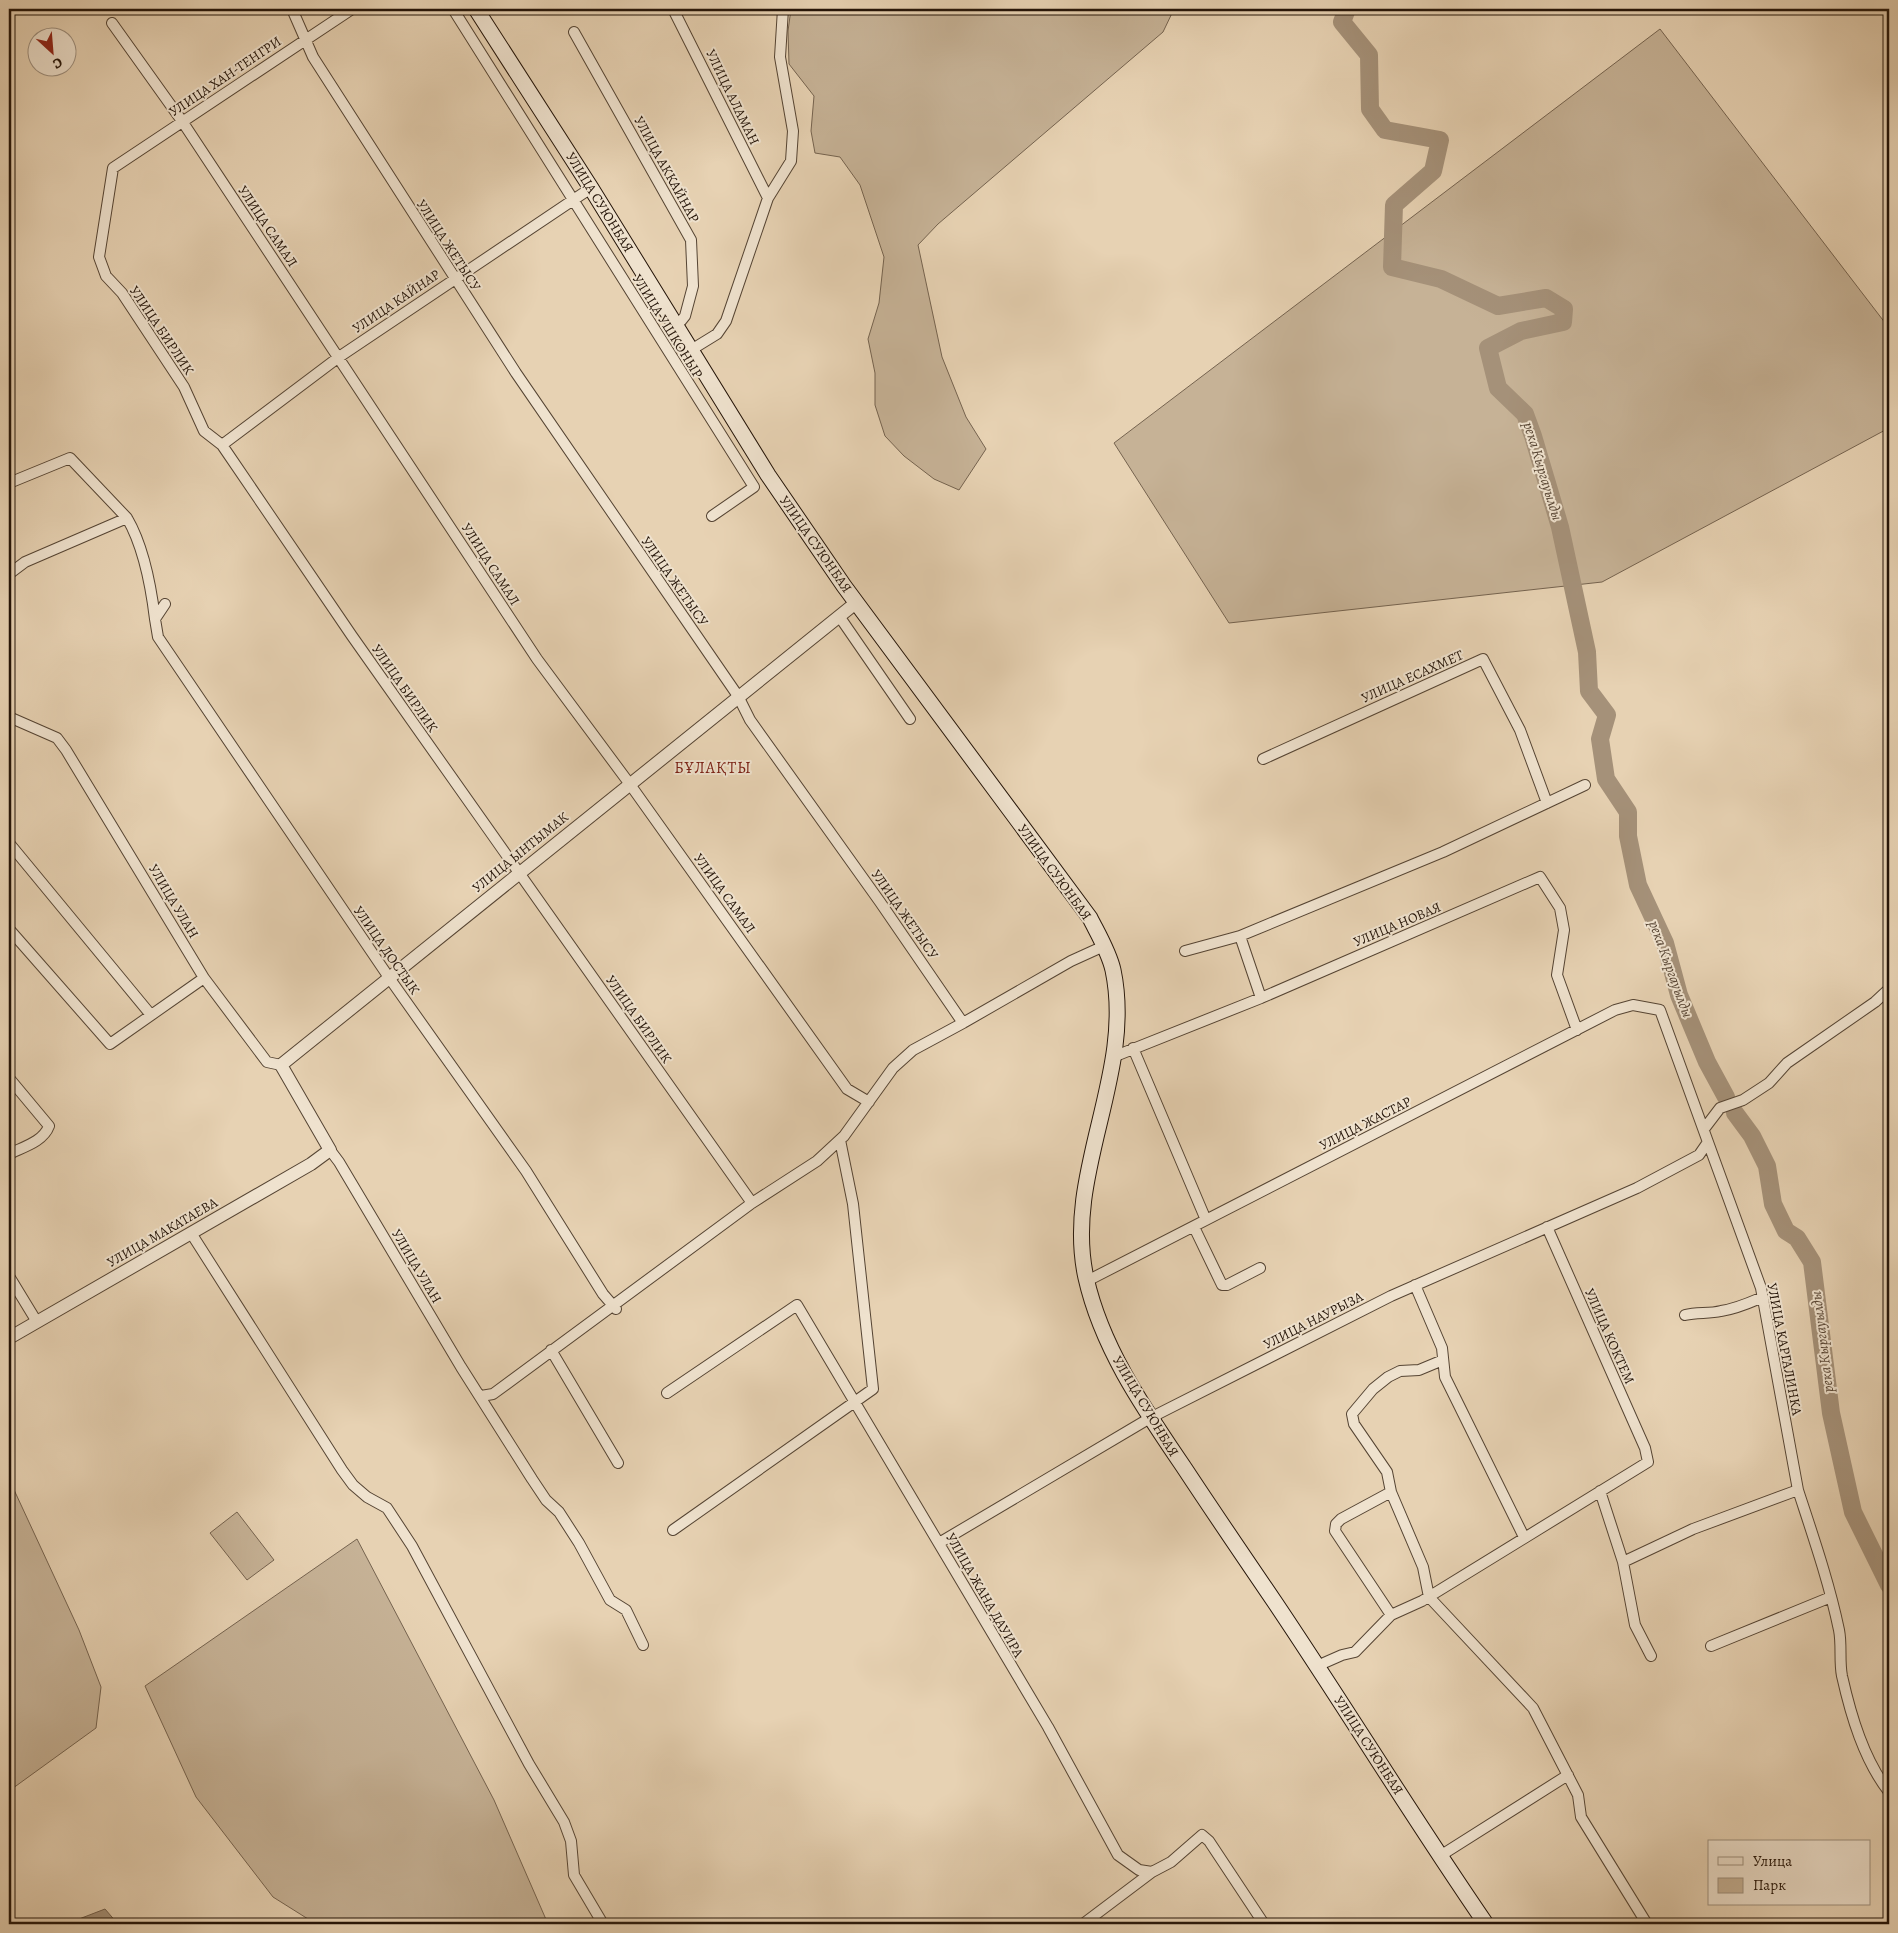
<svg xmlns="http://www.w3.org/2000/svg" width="1898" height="1933" font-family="Alegreya,serif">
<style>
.green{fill:#c6b296;stroke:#75634f}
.water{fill:#a59179;stroke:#715f4c}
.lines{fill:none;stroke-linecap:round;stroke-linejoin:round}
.river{stroke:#a59179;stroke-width:18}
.minor-casing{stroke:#543;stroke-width:12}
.tertiary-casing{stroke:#543;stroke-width:14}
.secondary-casing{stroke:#241408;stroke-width:17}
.minor{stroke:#efe2ce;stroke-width:10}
.tertiary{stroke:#efe2ce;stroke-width:12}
.secondary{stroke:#efe2ce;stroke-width:15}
.labels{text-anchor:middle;stroke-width:4;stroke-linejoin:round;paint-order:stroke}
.street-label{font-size:14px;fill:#241408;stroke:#efe2ce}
.water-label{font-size:15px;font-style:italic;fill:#584635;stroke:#efe2ce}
.quarter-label{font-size:16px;letter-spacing:1px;fill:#7a1f14;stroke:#efe2ce}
</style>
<rect width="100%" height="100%" fill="#e7d2b3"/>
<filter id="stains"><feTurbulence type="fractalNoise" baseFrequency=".004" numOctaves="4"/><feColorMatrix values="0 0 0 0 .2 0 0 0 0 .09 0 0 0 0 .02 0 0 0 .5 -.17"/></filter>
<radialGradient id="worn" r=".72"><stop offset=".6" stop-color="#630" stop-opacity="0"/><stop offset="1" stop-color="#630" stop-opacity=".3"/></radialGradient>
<path class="green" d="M791 9H1174L1163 32 938 224 918 245 942 357 966 417 986 449 959 490 934 479 904 456 885 436 875 405V373L868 339 879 303 884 257 860 185 840 157 815 153 811 131 814 96 789 64 788 31Z
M1660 29 1889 328V428L1602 582 1229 623 1114 443Z
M9 1479 79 1630 101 1687 96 1728 9 1791Z
M237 1512 274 1560 247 1580 210 1533Z
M357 1539 494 1800 548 1924H316L273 1897 196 1797 145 1686Z"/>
<path class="water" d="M105 1909 118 1924H66Z"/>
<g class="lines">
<path class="river" d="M1347 9 1342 22 1369 55 1370 109 1385 130 1440 140 1433 171 1394 205 1392 267 1441 279 1498 306 1546 298 1564 309 1563 322 1521 331 1488 348 1498 388 1525 414 1533 436 1560 527 1587 652 1589 691 1607 715 1600 739 1606 779 1628 812V836L1638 885 1665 943 1679 995 1707 1062 1726 1097
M1735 1113 1752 1136 1767 1166 1773 1204 1786 1231 1797 1238 1812 1262 1831 1413 1853 1512 1889 1585"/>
<defs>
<path id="minor" d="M292 9 313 57 516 373 738 696 750 720 880 902 963 1023 1071 961 1104 946
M352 9 113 168 99 257 106 276 122 293 184 387 204 431 222 445 352 636 752 1203
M453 9 754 487 712 516
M673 9 768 198
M112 23 182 121 260 239 537 659 629 783 847 1089 869 1102
M574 32 691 240 693 286 685 316 681 321 674 322
M691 350 717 334 726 321 768 198 791 161 793 131 780 57 783 9
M222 445 339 357 591 188
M9 483 70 458 127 518
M9 574 25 562 127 518C144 547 151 586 155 619
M165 604 155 619 158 637 390 979 526 1171 603 1294 616 1309
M839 616 910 719
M9 717 57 738 66 750 204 978 267 1062 281 1065
M1263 759 1483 659 1520 730 1547 803
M9 843 151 1015
M9 929 110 1044 204 978
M1240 936 1261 998
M1185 951 1240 936 1443 852 1585 785
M1133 1048 1206 1220
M1113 1057 1261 998 1540 877 1560 908 1564 930 1557 975 1577 1030
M9 1078 49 1126C43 1142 23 1147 9 1154
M1704 1129 1720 1108 1743 1100 1769 1083 1787 1063 1875 1002 1889 989
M330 1150 339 1162 461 1367 532 1479 546 1500 559 1512 579 1543 610 1600 626 1610 643 1645
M1194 1227 1222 1285H1227L1260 1268
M191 1233 342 1470 353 1485 367 1497 387 1508 412 1546 529 1764 564 1822 571 1841 574 1875 603 1924
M9 1276 37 1322
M1087 1281 1615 1010 1633 1005 1660 1010 1761 1288 1798 1490 1693 1529 1623 1562
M1415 1285 1442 1348 1445 1377 1524 1537
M1685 1315C1697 1312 1709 1314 1721 1311 1736 1309 1749 1303 1763 1297
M551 1350 618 1463
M1443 1360 1419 1370 1400 1371 1388 1377 1373 1389 1352 1414 1354 1424 1387 1472 1391 1492 1423 1567 1429 1597 1533 1708 1578 1795 1581 1817 1647 1924
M667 1393 797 1305 1048 1727 1118 1855 1139 1870 1152 1872 1171 1862 1202 1835 1209 1841 1264 1924
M481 1396 493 1394 752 1203 817 1161 844 1136 893 1068 913 1050 963 1023
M1798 1490C1813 1536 1829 1582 1839 1630 1842 1645 1839 1661 1842 1676 1851 1716 1864 1760 1889 1792
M1600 1491 1623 1562 1635 1625 1651 1656
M673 1530 873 1389 853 1204 840 1140
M939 1543 1150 1418 1391 1296 1637 1188 1699 1155 1708 1142
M1391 1615 1335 1531 1336 1524 1341 1519 1391 1492
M1711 1646 1831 1597
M1317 1666 1342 1655 1355 1652 1391 1615 1422 1601 1648 1462 1645 1448 1547 1227
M1440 1856 1568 1775
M1083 1924 1152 1872"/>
<path id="tertiary" d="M9 1338 311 1164 330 1150 281 1065 857 602"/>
<path id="secondary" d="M476 9 591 188 768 475 844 586 1090 918C1098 934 1109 952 1113 970 1135 1074 1063 1174 1086 1278 1102 1349 1145 1410 1185 1469 1214 1513 1244 1557 1274 1601 1346 1708 1413 1818 1486 1924"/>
</defs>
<use href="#minor" class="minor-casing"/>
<use href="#tertiary" class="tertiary-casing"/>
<use href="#secondary" class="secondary-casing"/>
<use href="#minor" class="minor"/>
<use href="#tertiary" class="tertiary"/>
<use href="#secondary" class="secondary"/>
</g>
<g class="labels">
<g class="street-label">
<text transform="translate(225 76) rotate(-34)" y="5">УЛИЦА ХАН-ТЕНГРИ</text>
<text transform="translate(733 97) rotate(64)" y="5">УЛИЦА АЛАМАН</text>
<text transform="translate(667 169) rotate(61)" y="5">УЛИЦА АККАЙНАР</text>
<text transform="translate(600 202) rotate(58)" y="5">УЛИЦА СУЮНБАЯ</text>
<text transform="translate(268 226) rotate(56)" y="5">УЛИЦА САМАЛ</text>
<text transform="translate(449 245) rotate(57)" y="5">УЛИЦА ЖЕТЫСУ</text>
<text transform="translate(396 301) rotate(-34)" y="5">УЛИЦА КАЙНАР</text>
<text transform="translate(668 326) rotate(58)" y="5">УЛИЦА УШКОНЫР</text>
<text transform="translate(162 330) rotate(56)" y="5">УЛИЦА БИРЛИК</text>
<text transform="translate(816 544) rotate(55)" y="5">УЛИЦА СУЮНБАЯ</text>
<text transform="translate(491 564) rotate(57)" y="5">УЛИЦА САМАЛ</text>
<text transform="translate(675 581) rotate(55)" y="5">УЛИЦА ЖЕТЫСУ</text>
<text transform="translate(1412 676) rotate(-24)" y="5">УЛИЦА ЕСАХМЕТ</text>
<text transform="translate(405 688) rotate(55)" y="5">УЛИЦА БИРЛИК</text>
<text transform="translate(520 852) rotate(-39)" y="5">УЛИЦА ЫНТЫМАК</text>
<text transform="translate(1055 872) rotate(54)" y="5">УЛИЦА СУЮНБАЯ</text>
<text transform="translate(725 893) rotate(54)" y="5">УЛИЦА САМАЛ</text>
<text transform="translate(174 901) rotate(59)" y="5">УЛИЦА УЛАН</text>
<text transform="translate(905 914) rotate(55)" y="5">УЛИЦА ЖЕТЫСУ</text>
<text transform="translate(1397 924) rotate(-23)" y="5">УЛИЦА НОВАЯ</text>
<text transform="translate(387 950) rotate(55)" y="5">УЛИЦА ДОСТЫК</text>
<text transform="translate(639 1019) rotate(55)" y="5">УЛИЦА БИРЛИК</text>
<text transform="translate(1365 1123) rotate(-27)" y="5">УЛИЦА ЖАСТАР</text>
<text transform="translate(162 1232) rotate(-30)" y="5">УЛИЦА МАКАТАЕВА</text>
<text transform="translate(417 1266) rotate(59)" y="5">УЛИЦА УЛАН</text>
<text transform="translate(1313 1320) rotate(-27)" y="5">УЛИЦА НАУРЫЗА</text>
<text transform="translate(1610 1336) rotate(66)" y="5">УЛИЦА КОКТЕМ</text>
<text transform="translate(1785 1349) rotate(79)" y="5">УЛИЦА КАРГАЛИНКА</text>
<text transform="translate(1146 1406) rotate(59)" y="5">УЛИЦА СУЮНБАЯ</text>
<text transform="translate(985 1595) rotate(60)" y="5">УЛИЦА ЖАНА ДАУИРА</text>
<text transform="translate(1369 1745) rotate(57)" y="5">УЛИЦА СУЮНБАЯ</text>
</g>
<g class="water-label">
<text transform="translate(1543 471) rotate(73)" y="5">река Кыргауылды</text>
<text transform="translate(1671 969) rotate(70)" y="5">река Кыргауылды</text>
<text transform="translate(1822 1342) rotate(-97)" y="5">река Кыргауылды</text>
</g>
<g class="quarter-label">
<text x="713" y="773">БҰЛАҚТЫ</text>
</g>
</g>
<rect width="1898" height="1933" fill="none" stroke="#e7d2b3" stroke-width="30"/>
<rect x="10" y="10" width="1878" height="1913" fill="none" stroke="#241408" stroke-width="2.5"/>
<rect x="15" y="15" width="1868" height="1903" fill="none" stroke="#241408"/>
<rect x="1708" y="1840" width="162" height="65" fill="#efe2ce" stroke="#9e907f"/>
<rect x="1718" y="1857" width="25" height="8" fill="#efe2ce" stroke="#9e907f"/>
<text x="1753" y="1866" font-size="15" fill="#241408">Улица</text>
<rect x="1718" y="1878" width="25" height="15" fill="#c6b296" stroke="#9e907f"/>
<text x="1753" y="1890" font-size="15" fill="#241408">Парк</text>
<g transform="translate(52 52) rotate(154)"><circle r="24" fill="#efe2ce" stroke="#9e907f"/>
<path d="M0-4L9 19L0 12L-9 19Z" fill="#8f2418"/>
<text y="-8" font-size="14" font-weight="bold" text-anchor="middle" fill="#241408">С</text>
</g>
<rect width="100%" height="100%" filter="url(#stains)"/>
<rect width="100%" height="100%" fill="url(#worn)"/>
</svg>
